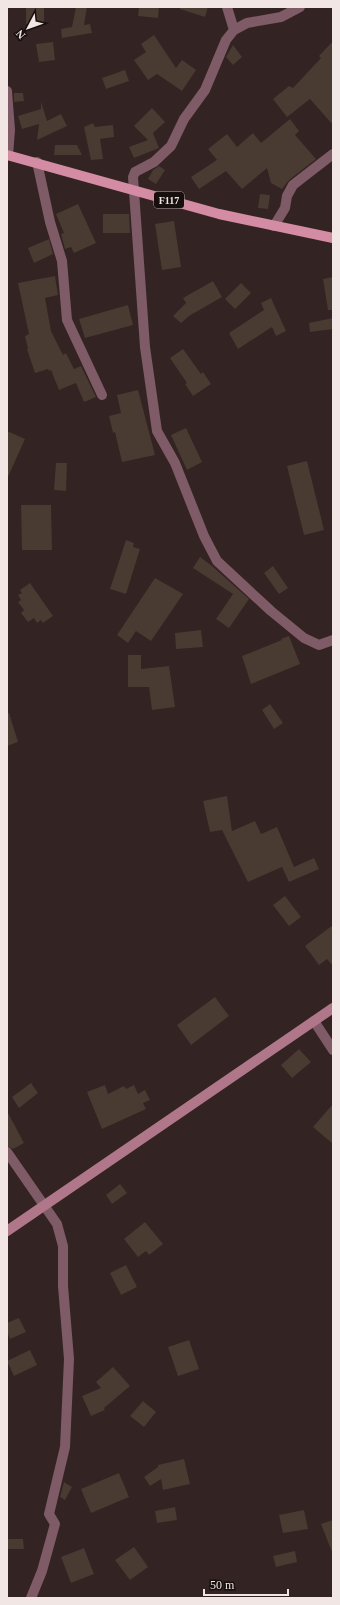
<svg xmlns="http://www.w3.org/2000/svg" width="340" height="1605" font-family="'Times New Roman',serif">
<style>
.building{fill:#493a32}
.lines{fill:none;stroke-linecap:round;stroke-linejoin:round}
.street{stroke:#7e5b66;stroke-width:10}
.secondary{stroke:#af7789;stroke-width:10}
.primary{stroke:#d48ca4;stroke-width:10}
.labels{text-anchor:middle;stroke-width:3;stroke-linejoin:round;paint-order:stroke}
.shield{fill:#160f0e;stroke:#b0a6a4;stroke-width:1}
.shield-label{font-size:10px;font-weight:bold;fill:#f2e6e5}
</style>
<rect width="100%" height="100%" fill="#332322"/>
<path class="building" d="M26 7H44V25L26 24Z
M76 7H87L84 25 90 24 92 33 62 38 61 29 72 27Z
M139 7H159L158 18 138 16Z
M180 7H208L205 17 180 9Z
M154 35 176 68 182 60 196 70 182 91 157 74 148 80 134 60 146 52 141 44Z
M333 41V125L310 99 287 117 273 99 289 86 293 88 321 58 319 56Z
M53 42 55 60 39 62 36 44Z
M233 45 242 57 233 65 226 57Z
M125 70 129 81 106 89 102 78Z
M14 93H23L24 101 14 102Z
M41 102 47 121 61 114 67 126 37 140 39 124 22 129 18 116 41 109Z
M152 108 165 122 153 133 159 148 134 158 129 147 148 140 134 126Z
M290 119 299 131 295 135 316 159 289 180 282 189 271 183 267 168 242 189 226 171 199 189 191 177 217 160 208 149 227 134 237 147 253 133 261 143Z
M93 123 95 127 113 125 114 137 100 139 103 159 91 160 84 127Z
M55 145H77L82 155H54Z
M159 166 165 170 156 184 148 179 153 170Z
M260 194 270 195 268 209 258 208Z
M78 204 96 243 74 253 71 247 65 249 61 234 64 233 56 214Z
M103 214H129L130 233H103Z
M174 221 181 267 162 270 155 224Z
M49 239 53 254 34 263 28 248Z
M55 276 58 295 45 298 51 331 63 355 66 353 74 369 81 366 96 397 84 402 76 383 59 390 51 370 49 371 48 369 35 373 27 349H28L25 336 29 334 18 283Z
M333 277V310H328L323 279Z
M213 281 222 297 189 316 181 323 173 316 186 303 183 298Z
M241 283 251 293 235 309 225 299Z
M271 298 286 331 276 336 272 327 238 349 229 333 264 310 261 303Z
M128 305 133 325 85 338 79 319Z
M333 318V329L310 332 309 323Z
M183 349 201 374 203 372 211 384 193 396 185 384 187 383 170 358Z
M138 390 155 455 122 462 115 432 113 433 109 416 121 413 117 395Z
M186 428 202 462 187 470 171 435Z
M7 431 25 439 7 479Z
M307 461 324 530 304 535 287 466Z
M56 463H67L66 491 54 490Z
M21 505H51L52 550H22Z
M126 540 134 543 133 547 140 549 126 594 110 589Z
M200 557 212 566 249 599 229 628 216 619 233 594 193 568Z
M273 566 288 588 279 594 264 573Z
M155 578 183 594 151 641 136 631 128 643 117 635Z
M30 583 53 616 43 623 41 620 37 623 34 618 28 622 21 613 24 610 18 602 21 600 18 595 22 593 20 590Z
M201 630 203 647 176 649 175 633Z
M289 636 300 664 251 684 242 656 282 640 281 639Z
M128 655H141V669L169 666 175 707 152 710 149 687H128Z
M270 704 283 723 274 729 262 710Z
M7 713H9L18 742 7 746Z
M227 796 232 831 255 821 261 834 277 827 294 867 314 858 319 869 289 882 282 867 248 882 222 830 210 832 203 801Z
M285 896 301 917 289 926 273 905Z
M333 925V966L327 959 319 965 305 946Z
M215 997 229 1016 191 1045 177 1025Z
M299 1049 311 1062 292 1078 281 1065Z
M31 1083 38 1093 19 1108 12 1097Z
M105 1085 108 1094 124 1086 126 1089 134 1085 138 1094 145 1090 150 1100 143 1103 146 1109 102 1129 87 1092Z
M333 1104V1144L313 1127Z
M7 1111 24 1143 13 1149 7 1146Z
M120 1184 127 1193 112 1204 106 1195Z
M145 1222 163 1244 149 1255 146 1251 138 1257 124 1239Z
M126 1265 137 1287 121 1295 110 1273Z
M19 1318 26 1332 10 1339 7 1332V1323Z
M189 1340 199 1369 178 1376 168 1347Z
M30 1350 37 1365 14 1376 7 1361Z
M113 1367 130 1386 104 1408 105 1410 91 1416 82 1396 101 1388 96 1382Z
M143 1401 156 1412 144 1427 130 1416Z
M184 1459 190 1484 163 1490 161 1479 150 1486 144 1477 158 1467V1465Z
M119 1473 129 1497 91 1513 81 1489Z
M64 1482 72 1487 65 1500 60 1497Z
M175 1507 177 1520 157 1523 155 1511Z
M304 1510 308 1529 283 1533 279 1515Z
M333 1520V1552H332L321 1524Z
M7 1539H23L24 1549H7Z
M134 1547 148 1567 130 1580 115 1560Z
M84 1548 94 1574 71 1583 61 1557Z
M295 1551 297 1562 276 1567 273 1556Z"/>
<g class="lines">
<path class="street" d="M227 7 234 30
M300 7 281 17 247 23 234 30 226 40 205 90 184 119 171 146 154 162 135 172 133 177 145 347 157 431 175 463 204 536 217 561 271 611 304 638 319 645 333 640
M7 91 10 130 8 155
M37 162 50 222 62 261 67 320 102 395
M274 226 285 208 287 196 293 185 333 154
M314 1021 333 1050
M7 1152 57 1224 63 1246V1286L69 1359 65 1447 49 1514 55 1524 42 1571 31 1598"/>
<path class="secondary" d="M7 1231 333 1008"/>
<path class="primary" d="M7 155 219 214 333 238"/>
</g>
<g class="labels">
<rect class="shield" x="154" y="192" width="30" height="16" rx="3"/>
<g class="shield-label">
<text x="169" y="204">F117</text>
</g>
</g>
<rect width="340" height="1605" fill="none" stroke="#f2e6e5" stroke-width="16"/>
<g transform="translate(28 28) rotate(229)" stroke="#160f0e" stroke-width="3" paint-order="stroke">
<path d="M0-3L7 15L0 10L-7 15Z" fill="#f2e6e5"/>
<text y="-6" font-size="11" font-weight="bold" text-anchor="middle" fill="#f2e6e5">N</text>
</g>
<path d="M204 1589v6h84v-6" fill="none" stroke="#f2e6e5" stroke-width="2"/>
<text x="210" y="1589" font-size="12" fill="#f2e6e5" stroke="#160f0e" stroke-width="3" paint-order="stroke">50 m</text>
</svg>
